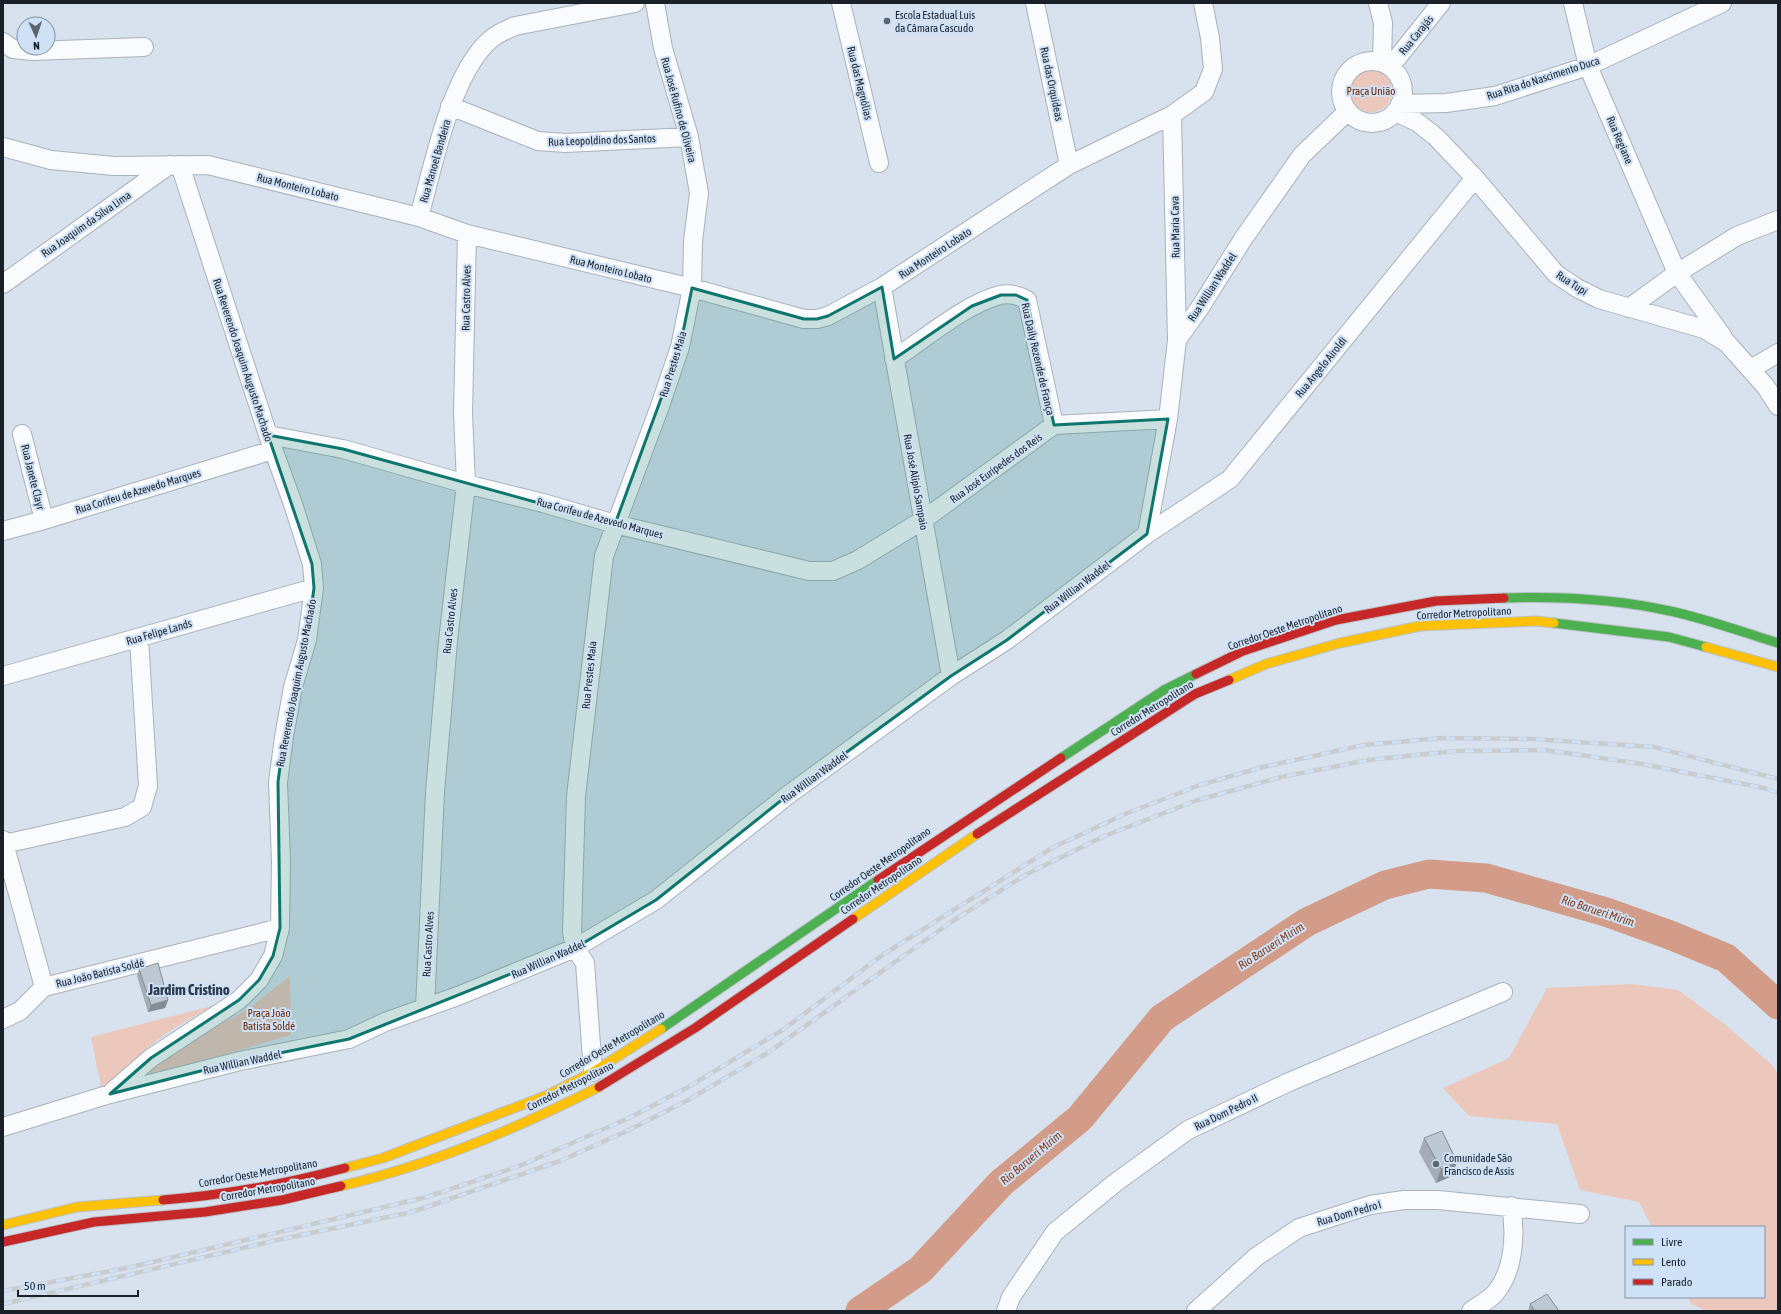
<svg xmlns="http://www.w3.org/2000/svg" width="1781" height="1314" font-family="'Asap Condensed',sans-serif">
<style>
.green{fill:#ecc7bc}
.lines{fill:none;stroke-linecap:round;stroke-linejoin:round}
.river{stroke:#d29c88;stroke-width:29}
.street-casing{stroke:#a9b2bb;stroke-width:20}
.fast-casing{stroke:#bac0c5;stroke-width:11}
.slow-casing{stroke:#bac0c5;stroke-width:11}
.jam-casing{stroke:#bac0c5;stroke-width:11}
.street{stroke:#f9fbfc;stroke-width:18}
.fast{stroke:#4caf50;stroke-width:9}
.slow{stroke:#ffc107;stroke-width:9}
.jam{stroke:#c62828;stroke-width:9}
.rail-casing{stroke:#c9cccf;stroke-width:4.5}
.rail{stroke:#cee1f7;stroke-width:3;stroke-dasharray:9;stroke-linecap:butt}
.wall{fill:#a3acb7}
.shaded-wall{fill:#848c95}
.building{fill:#bdc8d5;stroke:#848c95}
.marked{fill:#0f766e;fill-opacity:0.2;stroke:#0f766e;stroke-width:3;stroke-linejoin:round}
.poi-dot{fill:#5c646d;stroke:#cee1f7;stroke-width:1.5}
.labels{text-anchor:middle;stroke-width:4;stroke-linejoin:round;paint-order:stroke}
.poi-label{font-size:11px;fill:#192028;stroke:#cee1f7;text-anchor:start}
.street-label{font-size:11px;fill:#192028;stroke:#cee1f7}
.park-label{font-size:11px;fill:#702600;stroke:#cee1f7}
.water-label{font-size:12px;font-style:italic;fill:#873b1a;stroke:#cee1f7}
.district-label{font-size:15px;font-weight:bold;fill:#2a394b;stroke:#cee1f7}
</style>
<rect width="100%" height="100%" fill="#d7e2ee"/>
<path class="green" d="M1350 91a21 21 0 1 1 42 0a21 21 0 1 1-42 0Z
M290 976 291 1035 153 1075 148 1070 150 1063 248 1009Z
M1632 984 1678 990 1727 1026 1773 1066 1778 1074V1311H1707L1691 1304 1688 1297H1764V1227H1652L1639 1202 1580 1190 1557 1124 1469 1116 1443 1088 1509 1058 1547 988Z
M212 1006C192 1018 170 1029 152 1044 134 1058 122 1078 102 1091L91 1037Z"/>
<g class="lines">
<path class="river" d="M860 1311 920 1270 1001 1183 1080 1118 1162 1018 1307 922 1385 885 1429 874 1486 878 1606 912 1670 935 1726 958 1778 1005"/>
<defs>
<path id="street" d="M841 3 879 163
M1035 3 1069 165
M1378 3 1383 23 1382 62
M1573 3 1588 66 1677 273 1723 337
M3 42 13 49 32 51 144 47
M1341 92a31 31 0 1 1 62 0a31 31 0 1 1-62 0Z
M1390 67 1441 3
M1400 104 1446 103 1495 96 1588 66 1722 3
M450 106 538 141 565 143 689 137
M1395 112 1417 122 1436 137 1475 178 1556 274 1577 288 1599 299 1704 329 1727 343 1766 387 1778 406
M3 147 51 160 114 166 208 165 419 217 467 234 692 288 804 319H817L828 316 882 287 1069 165 1172 115 1204 92 1213 69 1210 38 1203 3
M419 217C433 167 451 73 491 39 498 33 506 30 515 26L635 3
M3 284 169 165
M882 287 951 676
M1629 308 1677 273 1737 236 1778 220
M1177 340 1201 306 1243 239 1302 155 1348 111
M894 359C925 339 965 304 1000 295 1010 293 1018 295 1027 300L1054 425
M1751 369 1778 353
M22 434 44 520
M268 435 343 449 466 484 543 503 615 524 809 571H833L858 560 923 520 1054 425 1168 419
M3 531 44 520 273 450
M1147 534 1230 479 1475 178
M3 676 314 588
M3 840 44 987 280 928
M4 844 125 817 142 807 148 786 139 638
M425 1008 435 792 448 641 466 484 463 413 467 234
M3 1019 20 1011 44 987
M593 1072 585 963 575 948 572 932 576 796 604 556 660 406 680 347 692 288 693 241 699 193 689 137 663 48 655 3
M113 1091 151 1058 239 1000 259 980 273 956 280 928 281 861 278 782 284 737 293 687 307 640 314 588 312 564 293 504 268 435 180 165
M3 1127 110 1094 240 1061 349 1039 385 1022 458 996 575 948 656 900 788 795 951 676 1007 640 1147 534 1168 419 1177 340 1172 115
M1006 1311 1011 1297 1055 1232 1115 1183 1188 1130 1289 1082 1503 992
M1196 1311 1256 1257 1299 1228 1370 1205 1404 1200H1438L1580 1214
M1471 1311C1479 1305 1490 1300 1496 1292 1514 1270 1516 1234 1511 1206"/>
<path id="fast" d="M1504 598C1559 596 1616 599 1670 611 1707 619 1742 632 1778 643
M1554 623 1669 637 1706 647
M1061 758 1164 690 1196 674
M661 1029 878 880"/>
<path id="slow" d="M1706 647 1778 667
M1229 680 1266 664 1340 643 1420 626 1536 621 1554 623
M853 919 977 834
M345 1168 383 1158 548 1095 593 1072 661 1029
M341 1186C428 1166 520 1127 599 1087
M3 1225 77 1207 163 1200"/>
<path id="jam" d="M1196 674 1243 651 1336 620 1436 601 1504 598
M977 834 1195 694 1229 680
M878 880 1061 758
M599 1087 695 1028 853 919
M163 1200C225 1195 285 1184 345 1168
M3 1242 94 1222 205 1212 282 1200 341 1186"/>
</defs>
<use href="#street" class="street-casing"/>
<use href="#fast" class="fast-casing"/>
<use href="#slow" class="slow-casing"/>
<use href="#jam" class="jam-casing"/>
<use href="#street" class="street"/>
<use href="#fast" class="fast"/>
<use href="#slow" class="slow"/>
<use href="#jam" class="jam"/>
<defs>
<path id="rail" d="M3 1291 127 1268 427 1197 522 1165 629 1118 690 1086 784 1029 881 956 1052 848 1125 814 1200 785 1263 767 1364 745 1442 738 1532 739 1654 747 1778 779
M3 1304 282 1239 412 1212 560 1161 627 1131 690 1099 769 1052 951 922 1027 874 1102 837 1198 800 1281 777 1369 760 1455 751 1546 750 1642 764 1764 788 1778 793"/>
</defs>
<use href="#rail" class="rail-casing"/>
<use href="#rail" class="rail"/>
</g>
<path class="wall" d="M139 969 168 1000 165 1008 148 1012 137 976Z
M1424 1138 1452 1176 1436 1183 1419 1152Z
M1530 1304 1559 1311H1528Z"/>
<path class="shaded-wall" d="M168 1000 165 1008 148 1012 151 1005Z
M1457 1162 1452 1176 1436 1183 1441 1169Z"/>
<path class="building" d="M158 963 168 1000 151 1005 139 969Z
M1442 1131 1457 1162 1441 1169 1424 1138Z
M1547 1294 1559 1311H1535L1530 1304Z"/>
<path class="marked" d="M882 287 894 359 972 306 1001 295H1016L1027 300 1054 425 1168 419 1147 534 1007 640 951 676 788 795 656 900 575 948 349 1039 240 1061 110 1094 151 1058 239 1000 259 980 273 956 280 928 278 782 284 737 307 640 314 588 312 564 268 435 343 449 615 524 680 347 692 288 804 319H817L828 316Z"/>
<g class="poi-dot">
<circle cx="887" cy="21" r="4"/>
<circle cx="1436" cy="1164" r="4"/>
</g>
<g class="labels">
<g class="poi-label">
<text x="895" y="19">Escola Estadual Luis<tspan x="895" dy="13">da Câmara Cascudo</tspan></text>
<text x="1444" y="1162">Comunidade São<tspan x="1444" dy="13">Francisco de Assis</tspan></text>
</g>
<g class="street-label">
<text transform="translate(1416 35) rotate(-51)" y="4">Rua Carajás</text>
<text transform="translate(1543 78) rotate(-18)" y="4">Rua Rita do Nascimento Duca</text>
<text transform="translate(860 83) rotate(76)" y="4">Rua das Magnólias</text>
<text transform="translate(1052 84) rotate(78)" y="4">Rua das Orquídeas</text>
<text transform="translate(679 110) rotate(75)" y="4">Rua José Rufino de Oliveira</text>
<text transform="translate(602 140) rotate(-2)" y="4">Rua Leopoldino dos Santos</text>
<text transform="translate(1620 140) rotate(67)" y="4">Rua Regiane</text>
<text transform="translate(435 161) rotate(-74)" y="4">Rua Manoel Bandeira</text>
<text transform="translate(298 187) rotate(14)" y="4">Rua Monteiro Lobato</text>
<text transform="translate(86 224) rotate(-35)" y="4">Rua Joaquim da Silva Lima</text>
<text transform="translate(1175 227) rotate(-91)" y="4">Rua Maria Cava</text>
<text transform="translate(935 253) rotate(-33)" y="4">Rua Monteiro Lobato</text>
<text transform="translate(611 269) rotate(14)" y="4">Rua Monteiro Lobato</text>
<text transform="translate(1572 283) rotate(33)" y="4">Rua Tupi</text>
<text transform="translate(1212 287) rotate(-57)" y="4">Rua Willian Waddel</text>
<text transform="translate(466 298) rotate(-89)" y="4">Rua Castro Alves</text>
<text transform="translate(1038 359) rotate(77)" y="4">Rua Daily Rezende de França</text>
<text transform="translate(243 360) rotate(72)" y="4">Rua Reverendo Joaquim Augusto Machado</text>
<text transform="translate(673 364) rotate(-73)" y="4">Rua Prestes Maia</text>
<text transform="translate(1321 367) rotate(-51)" y="4">Rua Angelo Airoldi</text>
<text transform="translate(996 468) rotate(-36)" y="4">Rua José Eurípedes dos Reis</text>
<text transform="translate(33 477) rotate(76)" y="4">Rua Janete Clayr</text>
<text transform="translate(916 482) rotate(80)" y="4">Rua José Alípio Sampaio</text>
<text transform="translate(138 491) rotate(-17)" y="4">Rua Corifeu de Azevedo Marques</text>
<text transform="translate(600 518) rotate(15)" y="4">Rua Corifeu de Azevedo Marques</text>
<text transform="translate(1077 587) rotate(-37)" y="4">Rua Willian Waddel</text>
<text transform="translate(1464 613) rotate(-3)" y="4">Corredor Metropolitano</text>
<text transform="translate(450 621) rotate(-84)" y="4">Rua Castro Alves</text>
<text transform="translate(1285 627) rotate(-19)" y="4">Corredor Oeste Metropolitano</text>
<text transform="translate(159 632) rotate(-16)" y="4">Rua Felipe Lands</text>
<text transform="translate(589 675) rotate(-84)" y="4">Rua Prestes Maia</text>
<text transform="translate(296 683) rotate(-79)" y="4">Rua Reverendo Joaquim Augusto Machado</text>
<text transform="translate(1152 708) rotate(-32)" y="4">Corredor Metropolitano</text>
<text transform="translate(814 777) rotate(-36)" y="4">Rua Willian Waddel</text>
<text transform="translate(880 864) rotate(-35)" y="4">Corredor Oeste Metropolitano</text>
<text transform="translate(881 885) rotate(-34)" y="4">Corredor Metropolitano</text>
<text transform="translate(428 944) rotate(-87)" y="4">Rua Castro Alves</text>
<text transform="translate(548 959) rotate(-24)" y="4">Rua Willian Waddel</text>
<text transform="translate(100 973) rotate(-14)" y="4">Rua João Batista Soldé</text>
<text transform="translate(612 1044) rotate(-31)" y="4">Corredor Oeste Metropolitano</text>
<text transform="translate(242 1062) rotate(-12)" y="4">Rua Willian Waddel</text>
<text transform="translate(570 1086) rotate(-27)" y="4">Corredor Metropolitano</text>
<text transform="translate(1226 1112) rotate(-26)" y="4">Rua Dom Pedro II</text>
<text transform="translate(258 1173) rotate(-10)" y="4">Corredor Oeste Metropolitano</text>
<text transform="translate(268 1189) rotate(-10)" y="4">Corredor Metropolitano</text>
<text transform="translate(1349 1213) rotate(-16)" y="4">Rua Dom Pedro I</text>
</g>
<g class="park-label">
<text x="1371" y="95">Praça União</text>
<text x="269" y="1017">Praça João<tspan x="269" dy="13">Batista Soldé</tspan></text>
</g>
<g class="water-label">
<text transform="translate(1598 911) rotate(18)" y="4">Rio Barueri Mirim</text>
<text transform="translate(1271 946) rotate(-33)" y="4">Rio Barueri Mirim</text>
<text transform="translate(1031 1158) rotate(-40)" y="4">Rio Barueri Mirim</text>
</g>
<g class="district-label">
<text x="189" y="995">Jardim Cristino</text>
</g>
</g>
<rect width="1781" height="1314" fill="none" stroke="#192028" stroke-width="8"/>
<rect x="1625" y="1226" width="140" height="72" fill="#cee1f7" stroke="#8694a4"/>
<rect x="1633" y="1239" width="20" height="6" fill="#4caf50" stroke="#8694a4"/>
<text x="1661" y="1246" font-size="12" fill="#192028">Livre</text>
<rect x="1633" y="1259" width="20" height="6" fill="#ffc107" stroke="#8694a4"/>
<text x="1661" y="1266" font-size="12" fill="#192028">Lento</text>
<rect x="1633" y="1279" width="20" height="6" fill="#c62828" stroke="#8694a4"/>
<text x="1661" y="1286" font-size="12" fill="#192028">Parado</text>
<g transform="translate(36 36) rotate(177)"><circle r="19" fill="#cee1f7" stroke="#8694a4"/>
<path d="M0-3L7 15L0 10L-7 15Z" fill="#5c646d"/>
<text y="-6" font-size="11" font-weight="bold" text-anchor="middle" fill="#192028">N</text>
</g>
<path d="M18 1290v6h120v-6" fill="none" stroke="#192028" stroke-width="2"/>
<text x="24" y="1290" font-size="12" fill="#192028" stroke="#cee1f7" stroke-width="3" paint-order="stroke">50 m</text>
</svg>
